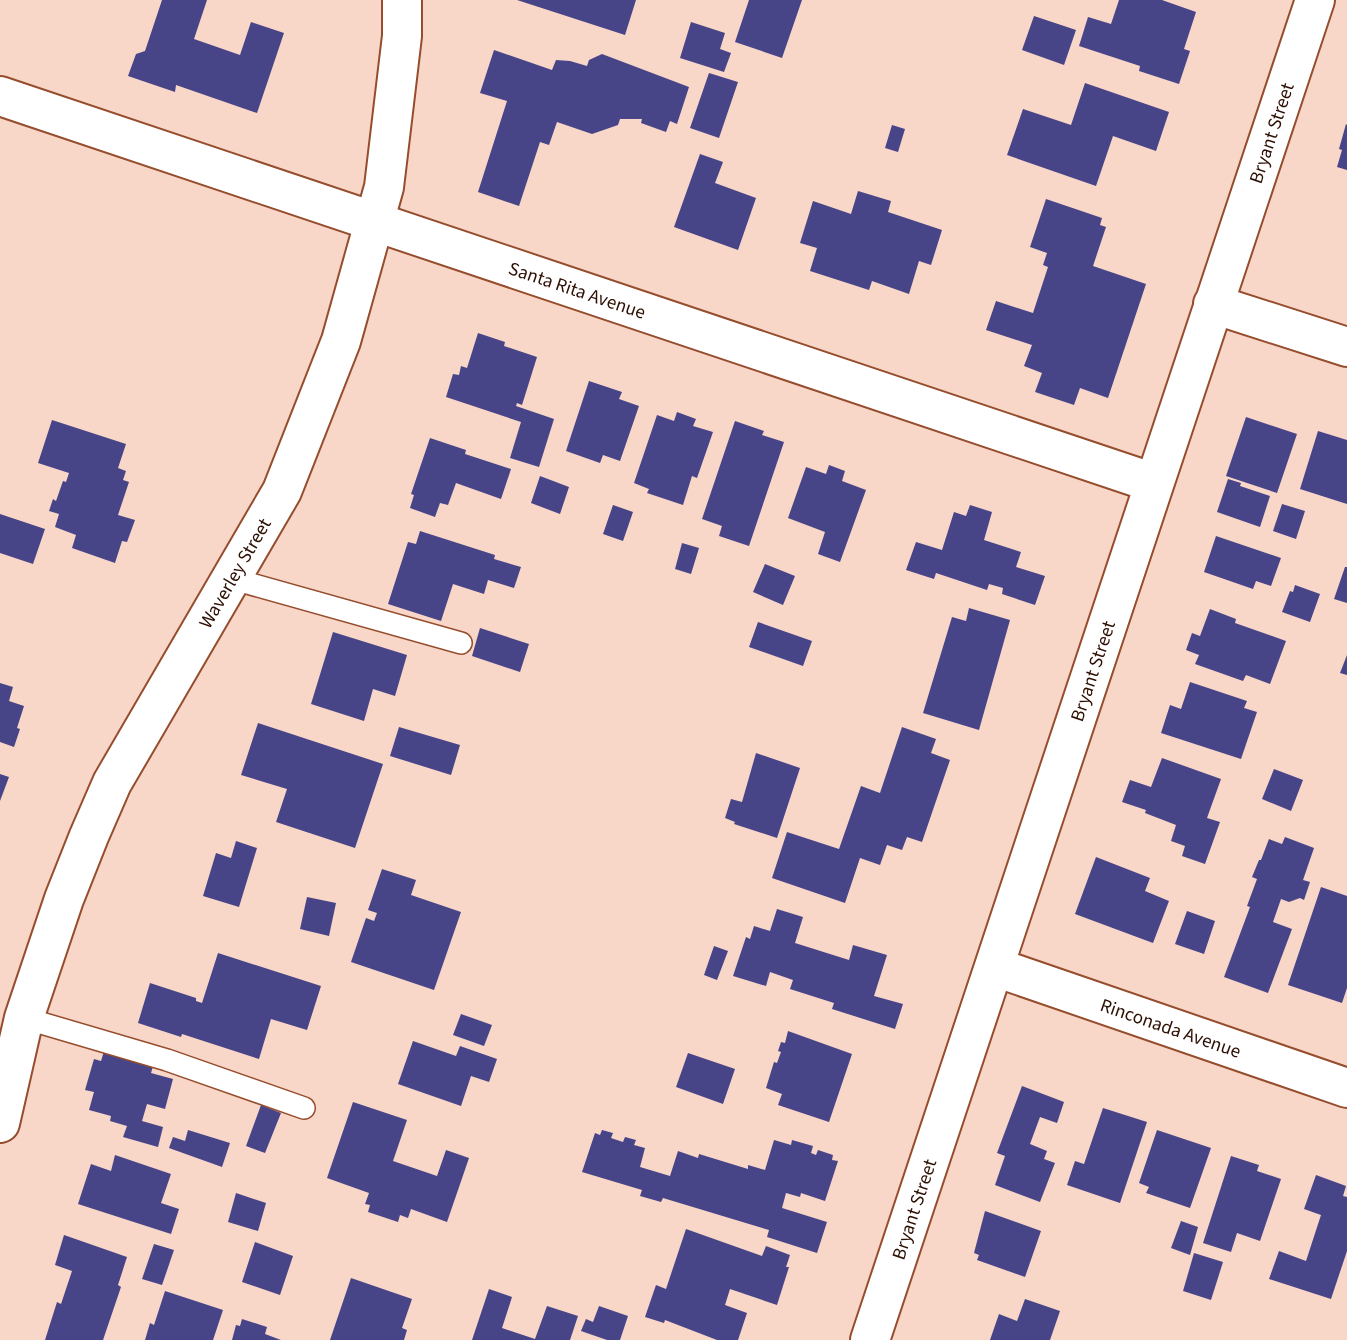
<svg xmlns="http://www.w3.org/2000/svg" width="1347" height="1340" font-family="'Source Sans 3',sans-serif">
<style>
.building{fill:#484488}
.lines{fill:none;stroke-linecap:round;stroke-linejoin:round}
.service-casing{stroke:#954d2d;stroke-width:24}
.minor-casing{stroke:#954d2d;stroke-width:42}
.service{stroke:#fff;stroke-width:21}
.minor{stroke:#fff;stroke-width:38}
.labels{text-anchor:middle;stroke-width:7;stroke-linejoin:round;paint-order:stroke}
.street-label{font-size:19px;fill:#2d0f03;stroke:#f8d6c8}
</style>
<rect width="100%" height="100%" fill="#f8d6c8"/>
<path class="building" d="M162 0H207L194 39 240 55 251 22 284 33 257 113 176 85 175 92 128 76 136 54 145 51Z
M517 0H636L625 35Z
M749 0H802L782 58 735 42Z
M1119 0H1162L1196 12 1184 49 1190 51 1179 84 1139 71 1140 66 1079 46 1088 17 1111 24Z
M1034 16 1076 30 1064 65 1022 50Z
M691 22 725 33 720 49 731 53 724 72 680 58Z
M494 50 552 70 556 60 570 61 587 66 589 60 602 54 689 87 677 124 670 121 666 132 641 123 642 119H620L618 125 592 134 557 122 549 145 540 142 519 206 478 192 507 101 480 93Z
M709 73 738 82 719 138 690 128Z
M1085 83 1169 112 1156 151 1113 136 1096 186 1007 155 1023 109 1071 125Z
M1346 124 1347 125V170L1337 167 1342 150 1339 149Z
M892 125 905 129 898 152 885 148Z
M700 154 723 162 715 183 756 198 738 250 674 227Z
M858 191 891 201 888 212 942 230 931 265 919 261 909 294 872 281 869 290 810 271 817 248 800 243 813 201 851 214Z
M1046 199 1102 218 1100 225 1106 227 1093 266 1146 284 1108 398 1080 388 1074 405 1035 392 1042 373 1024 366 1032 345 986 330 996 301 1033 313 1048 267 1043 265 1047 253 1030 247Z
M478 333 505 342 504 346 537 357 522 405 517 403 516 406 554 419 539 467 510 458 521 422 446 397 453 374 459 375 461 366 467 368Z
M589 381 622 392 619 399 639 406 620 461 603 455 600 463 566 451Z
M677 412 696 419 693 426 713 432 697 478 692 476 683 505 647 493 649 489 634 483 657 415 674 421Z
M1246 417 1297 434 1277 493 1226 476Z
M52 420 126 444 118 468 126 471 123 480 129 482 118 515 135 520 127 542 122 541 115 563 72 548 76 535 55 527 59 514 49 511 53 499 56 501 63 481 66 482 69 473 38 463Z
M735 421 764 431 762 435 784 442 749 546 719 536 722 526 702 519Z
M1318 431 1347 440V504L1300 489Z
M430 438 466 450 465 454 511 469 501 499 456 483 448 505 440 503 435 517 410 508 414 495 411 494Z
M829 465 845 471 842 481 866 490 840 562 818 554 825 532 788 518 806 467 826 474Z
M540 476 569 487 560 514 531 503Z
M1228 479 1241 483 1240 486 1270 496 1260 527 1217 512Z
M1282 504 1305 511 1296 539 1273 531Z
M613 505 633 512 623 541 603 534Z
M970 505 992 512 984 540 1021 552 1016 567 1045 576 1035 605 1002 594 1003 588 989 584 987 590 936 573 934 579 906 570 916 542 942 550 954 512 966 516Z
M0 514 45 529 33 564 0 553Z
M420 531 495 555 494 559 521 567 514 588 488 580 484 594 453 584 441 621 388 604 408 542 416 544Z
M1216 536 1281 558 1271 586 1256 581 1253 589 1204 572Z
M682 543 699 548 691 574 675 569Z
M765 564 795 576 783 605 753 592Z
M1345 567H1347V603L1334 599Z
M1295 585 1320 594 1310 622 1282 612 1290 591 1293 592Z
M969 608 1010 620 979 730 923 713 952 617 966 621Z
M1210 609 1236 619 1235 623 1286 641 1270 684 1246 675 1243 681 1195 664 1199 655 1186 650 1192 633 1200 636Z
M758 622 812 641 803 666 749 647Z
M480 628 529 644 520 672 472 656Z
M333 632 407 655 395 696 373 689 364 721 311 704Z
M1347 655V675L1340 673Z
M1190 682 1247 701 1244 708 1257 712 1241 759 1161 733 1170 705 1181 709Z
M0 683 13 687 9 701 24 706 17 728 20 729 14 747 0 742Z
M258 723 383 764 355 848 276 822 287 789 241 775Z
M399 727 460 745 451 775 390 756Z
M902 727 936 739 931 753 950 760 922 842 907 837 902 850 887 845 880 865 860 858 845 903 772 878 787 832 839 849 861 786 880 793Z
M756 753 800 768 777 838 734 824 735 822 725 818 731 799 742 802Z
M1162 758 1221 779 1207 818 1220 822 1205 864 1182 856 1185 846 1171 841 1176 825 1145 813 1146 810 1122 802 1130 780 1151 787Z
M1274 769 1303 780 1291 811 1262 799Z
M0 774 9 777 0 801Z
M1285 837 1314 848 1303 880 1310 882 1304 900 1300 898 1289 902 1281 899 1273 922 1292 929 1268 993 1224 977 1250 907 1247 906 1257 879 1252 877 1259 860H1261L1269 839 1282 844Z
M236 841 257 848 239 907 203 896 216 853 231 858Z
M1096 857 1150 878 1145 891 1169 901 1153 943 1075 914Z
M382 869 416 880 411 895 461 912 434 990 351 962 366 918 374 921 377 913 368 910Z
M1321 887 1347 896V988L1342 1003 1288 985Z
M307 897 336 903 329 936 300 929Z
M777 909 803 917 795 943 849 960 853 945 887 955 874 996 903 1004 895 1029 832 1009 834 1003 790 989 793 980 770 972 766 986 733 976 746 937 750 939 754 926 770 931Z
M1187 911 1215 921 1204 954 1175 944Z
M714 946 728 951 717 980 704 975Z
M218 953 321 986 307 1030 271 1019 259 1059 182 1034 181 1037 138 1023 150 983 196 998V1001L202 1003Z
M461 1014 492 1025 484 1046 453 1035Z
M788 1031 852 1054 829 1122 778 1105 782 1094 766 1088 774 1062 777 1063 781 1052 778 1051 781 1042 785 1043Z
M413 1041 456 1056 460 1046 497 1059 489 1082 471 1076 461 1106 398 1084Z
M106 1045 155 1059 151 1073 173 1079 165 1109 147 1104 142 1121 163 1127 158 1147 123 1137 127 1126 110 1121 111 1116 89 1110 94 1092 85 1090 94 1059 101 1061Z
M688 1053 735 1069 723 1104 676 1087Z
M1022 1086 1064 1102 1057 1123 1040 1117 1030 1144 1047 1151 1044 1159 1055 1163 1040 1202 995 1185 1005 1156 997 1153Z
M353 1102 407 1120 393 1161 437 1176 446 1150 469 1158 447 1222 411 1209 408 1218 400 1215 398 1222 368 1212 370 1205 365 1204 369 1193 327 1178Z
M261 1105 281 1113 265 1153 246 1146Z
M1103 1108 1147 1122 1120 1203 1067 1185 1075 1161 1084 1164Z
M188 1130 230 1143 222 1167 169 1148 173 1137 185 1141Z
M602 1130 613 1133 611 1138 623 1142 625 1137 636 1140 634 1145 645 1148 640 1167 670 1176 678 1151 698 1158 699 1154 748 1169V1165L765 1170 774 1140 791 1145 792 1140 813 1146 811 1153 816 1155 818 1150 833 1155 832 1160 838 1161 825 1201 801 1193 800 1197 786 1193 782 1208 827 1222 817 1253 767 1237 769 1230 663 1198 661 1202 640 1196 642 1190 582 1172 595 1133 600 1135Z
M1157 1130 1211 1148 1190 1208 1146 1193 1149 1187 1139 1183Z
M115 1155 171 1174 161 1203 179 1209 171 1234 78 1204 91 1164 111 1171Z
M1231 1156 1259 1165 1257 1171 1281 1179 1260 1241 1237 1233 1231 1252 1203 1243Z
M1316 1175 1346 1186 1343 1196 1347 1197V1251L1331 1299 1269 1279 1279 1251 1306 1261 1321 1215 1304 1209Z
M236 1193 266 1203 258 1231 228 1222Z
M985 1211 1041 1231 1025 1277 977 1260 979 1255 974 1253Z
M1181 1221 1198 1227 1190 1255 1171 1248Z
M686 1229 762 1256 766 1246 790 1255 786 1267H789L777 1305 730 1289 725 1305 747 1313 738 1340H717L665 1320 664 1323 645 1317 656 1285 666 1289Z
M64 1235 127 1257 118 1285 121 1287 103 1340H45L57 1302 61 1304 72 1271 55 1265Z
M255 1242 293 1256 280 1295 242 1282Z
M154 1244 174 1250 162 1285 142 1279Z
M1194 1253 1223 1262 1211 1300 1183 1291Z
M351 1278 412 1299 402 1328 407 1330 404 1340H330Z
M489 1289 512 1297 502 1328 535 1339 547 1306 578 1316 570 1340H472Z
M165 1291 223 1310 213 1340H145L150 1323 154 1325Z
M1025 1299 1060 1311 1050 1340H990L999 1314 1017 1321Z
M599 1306 628 1316 620 1340H607L581 1331 586 1319 593 1322Z
M242 1319 267 1327 265 1334 281 1340H232L236 1325 240 1326Z"/>
<g class="lines">
<defs>
<path id="service" d="M233 579 461 643
M24 1018 167 1060 304 1108"/>
<g id="minor">
<path id="s1" d="M0 96 1154 483"/>
<path d="M1213 304 1347 347"/>
<path id="s2" d="M995 967 1347 1088"/>
<path id="s3" d="M0 1123 24 1018 64 899 89 836 112 783 282 491 341 341 384 187 402 36V0"/>
<path id="s4" d="M870 1340 1315 0"/>
</g>
</defs>
<use href="#service" class="service-casing"/>
<use href="#minor" class="minor-casing"/>
<use href="#service" class="service"/>
<use href="#minor" class="minor"/>
</g>
<g class="labels">
<g class="street-label">
<text dy="7" stroke="none"><textPath href="#s4" startOffset="1272">Bryant Street</textPath></text>
<text dy="7" stroke="none"><textPath href="#s1" startOffset="609">Santa Rita Avenue</textPath></text>
<text dy="7" stroke="none"><textPath href="#s3" startOffset="602">Waverley Street</textPath></text>
<text dy="7" stroke="none"><textPath href="#s4" startOffset="705">Bryant Street</textPath></text>
<text dy="7" stroke="none"><textPath href="#s2" startOffset="186">Rinconada Avenue</textPath></text>
<text dy="7" stroke="none"><textPath href="#s4" startOffset="138">Bryant Street</textPath></text>
</g>
</g>
</svg>
